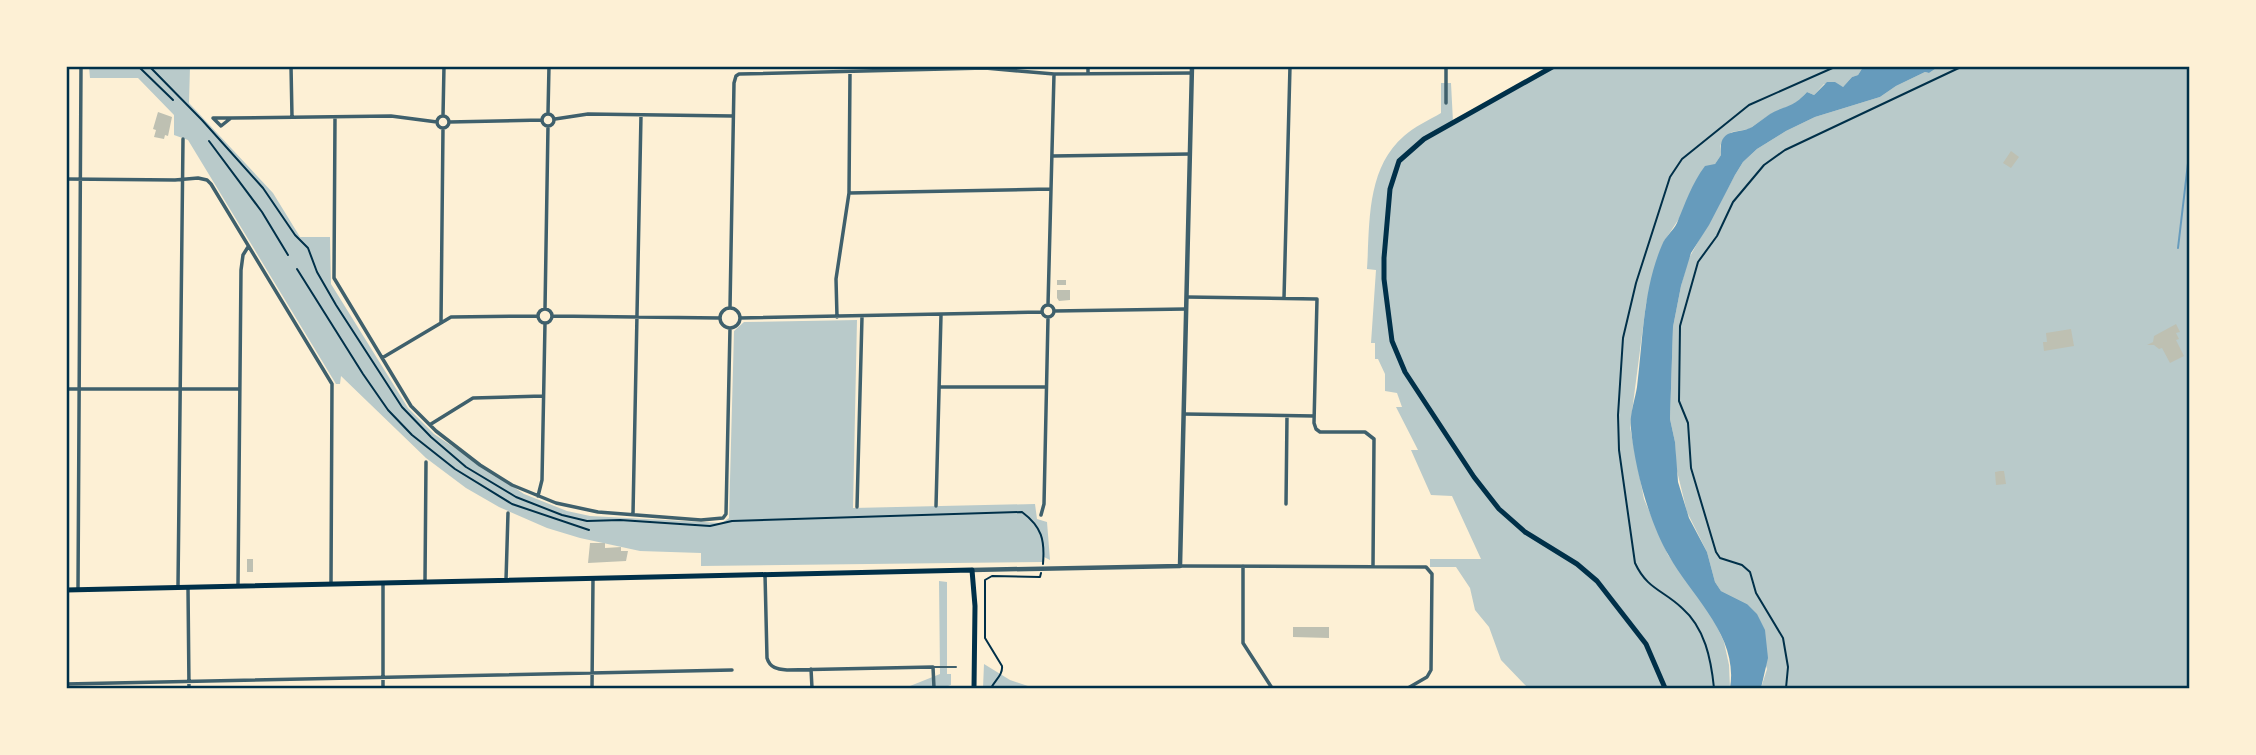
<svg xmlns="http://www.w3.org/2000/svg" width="2256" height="755" font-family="Manrope,sans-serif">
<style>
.green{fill:#b9caca}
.water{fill:#669bbc}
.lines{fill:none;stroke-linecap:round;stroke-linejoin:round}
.stream{stroke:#669bbc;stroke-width:2}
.building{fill:#bec0b2}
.path{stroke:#003049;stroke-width:2}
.service{stroke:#3f606c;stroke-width:2}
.minor{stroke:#3f606c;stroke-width:3.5}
.tertiary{stroke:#3f606c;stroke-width:4.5}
.secondary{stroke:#003049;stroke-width:5}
.primary{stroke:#003049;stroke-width:5}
.neatline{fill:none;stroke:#003049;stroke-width:2.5}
</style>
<rect width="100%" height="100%" fill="#fdf0d5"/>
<path class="green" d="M89 67H190L189 103 273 193 300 237H330L331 284 408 408 434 434 524 494 567 511 590 516 722 523 729 518 734 331 744 322 857 320 853 508 1035 504 1037 519 1047 522 1050 560 1044 557 1043 562 701 566V553L640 551 580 538 547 528 499 507 466 488 426 458 341 376 340 384H336L188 140 174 135V115L138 78H90Z
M1554 67H1863L1858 75 1852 77 1843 87 1824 84 1814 95 1807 92 1795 105 1772 113 1749 129 1732 132 1724 138 1720 146 1721 155 1663 243 1646 304 1630 427 1644 499 1668 555 1712 616 1724 642 1729 665 1730 688H1528L1501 660 1489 627 1475 610 1470 588 1456 567H1430V559H1481L1452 496 1431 495 1411 450H1418L1396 407H1402L1397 393 1385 391V374L1378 359H1375V343H1371L1376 270 1367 269C1370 223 1366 169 1404 136 1414 127 1429 120 1441 113V83H1451L1453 122Z
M1938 67H2189V688H1761L1767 669 1747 604 1721 591 1715 582 1707 552 1687 512 1676 467 1675 442 1670 419 1673 327 1681 286 1688 260 1735 175 1743 162 1757 149 1786 131 1815 117 1880 97 1896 86 1925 72 1929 73Z
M939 581 947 582V674H951V685L942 688H905L940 674Z
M984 664 1010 680 1034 688H983Z"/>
<path class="water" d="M1883 66 1938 67 1929 73 1925 72 1896 86 1880 97 1815 117 1786 131 1757 149 1743 162 1735 175 1709 225 1691 253 1681 286 1673 327 1670 419 1675 442 1678 482 1689 518 1707 552 1715 582 1721 591 1747 604 1757 614 1765 630 1768 658 1761 688H1730C1739 636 1692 597 1669 556 1649 522 1635 469 1631 429 1629 416 1635 400 1637 387 1643 340 1643 289 1662 245 1665 237 1673 231 1677 223 1685 204 1692 183 1705 166L1715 164 1721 155C1718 126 1738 135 1752 127 1758 123 1764 118 1770 114 1786 105 1793 108 1807 92L1814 95 1827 82H1835L1843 87 1852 77 1858 75 1863 67Z"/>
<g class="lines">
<path class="stream" d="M2178 248 2190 146"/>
</g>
<path class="building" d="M158 112 172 117 168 136 165 135 164 139 154 137 156 130 153 129Z
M2011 151 2019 157 2011 168 2003 163Z
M1057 280H1066V285H1057Z
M1057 290H1070V300L1059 301 1057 298Z
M2176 324 2180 332 2176 333 2179 339 2176 340 2184 356 2170 363 2162 348 2159 349 2154 345H2147L2153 342 2154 336Z
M2071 329 2074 346 2044 351 2043 342H2047L2046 333Z
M2000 471H2004L2006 484 1996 485 1995 472Z
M590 543H605V548L621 547V551H628L626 561 588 563Z
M247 559H253V572H247Z
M1293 627H1329V638L1293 637Z"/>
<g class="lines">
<path class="path" d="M138 66 173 100
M149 66 202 120 263 188 295 235 308 248 317 272 336 305 402 407 431 437 466 467 516 497 562 515 587 521 620 520 710 526 732 521 1022 512C1042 527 1045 540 1043 564
M209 141 262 212 288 255
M297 269 363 374 388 410 412 435 455 469 512 504 589 530
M991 688C995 680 1003 675 1002 666L985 638V580L992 576 1040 577 1041 573
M1714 688C1711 659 1705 628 1682 608 1663 590 1647 589 1635 563L1619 450 1618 415 1623 338 1636 283 1670 177 1682 159 1749 105 1837 66
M1786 688 1788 667 1783 638 1756 593 1750 572 1742 565 1720 558 1716 552 1691 468 1688 423 1679 401 1680 326 1698 262 1717 236 1733 202 1764 165 1785 150 1963 66"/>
<path class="service" d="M934 667H956"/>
<path class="minor" d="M291 66 292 117
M1446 66V103
M1088 74V66
M548 113 549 66
M542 120a6 6 0 1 1 12 0a6 6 0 1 1-12 0Z
M443 116 444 66
M437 122a6 6 0 1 1 12 0a6 6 0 1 1-12 0Z
M335 117 334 278 411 406 436 431 480 465 512 485 556 503 598 512 701 520 723 518 726 514 730 328
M231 118H213L221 126 231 118 391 116 437 122
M555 119 588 114 733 116
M449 122 542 120
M1052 156 1190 154
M66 179 175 180 198 178 207 180 211 184 332 384 331 584
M849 193 1050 189
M1187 297 1317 299 1314 423 1316 429 1320 432H1365L1374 439 1373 566
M1284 298 1290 66
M1042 311a6 6 0 1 1 12 0a6 6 0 1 1-12 0Z
M1048 305 1054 74
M730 308 734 83 736 76 739 74 985 68 1054 74 1192 73
M720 318a10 10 0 1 1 20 0a10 10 0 1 1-20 0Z
M545 309 548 126
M538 316a7 7 0 1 1 14 0a7 7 0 1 1-14 0Z
M1054 311 1186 309
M552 316 720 318
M837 317 836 279 849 193 850 72
M740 318 1041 312
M441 322 443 128
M382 358 451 317 538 316
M939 387H1046
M66 389H239
M1184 414 1314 416
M431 424 473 398 543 396
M538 496 542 480 545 323
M1286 504 1287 416
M936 506 941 315
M857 507 862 317
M633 514 641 115
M1041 515 1044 504 1048 318
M1180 566 1426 567 1432 574 1431 670 1427 677 1408 688
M1243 566V643L1272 688
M765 574 767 658C770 668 777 669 787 670L933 667 934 688
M506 580 508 513
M425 582 426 462
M383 583V688
M238 586 241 270 243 255 248 247
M178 587 183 139
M188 587 189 688
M78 590 81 66
M811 669 812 688
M66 684 732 670
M592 688 593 579"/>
<path class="tertiary" d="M972 570 1180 566 1192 66"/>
<path class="secondary" d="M66 590 972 570 975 606 974 688"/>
<path class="primary" d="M1554 66 1424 139 1399 161 1390 189 1384 258V279L1392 341 1405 372 1474 477 1499 509 1525 532 1577 564 1597 581 1646 644 1665 688"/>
</g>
<rect width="2256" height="755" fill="none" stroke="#fdf0d5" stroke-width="136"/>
<rect x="68" y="68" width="2120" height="619" class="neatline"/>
</svg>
